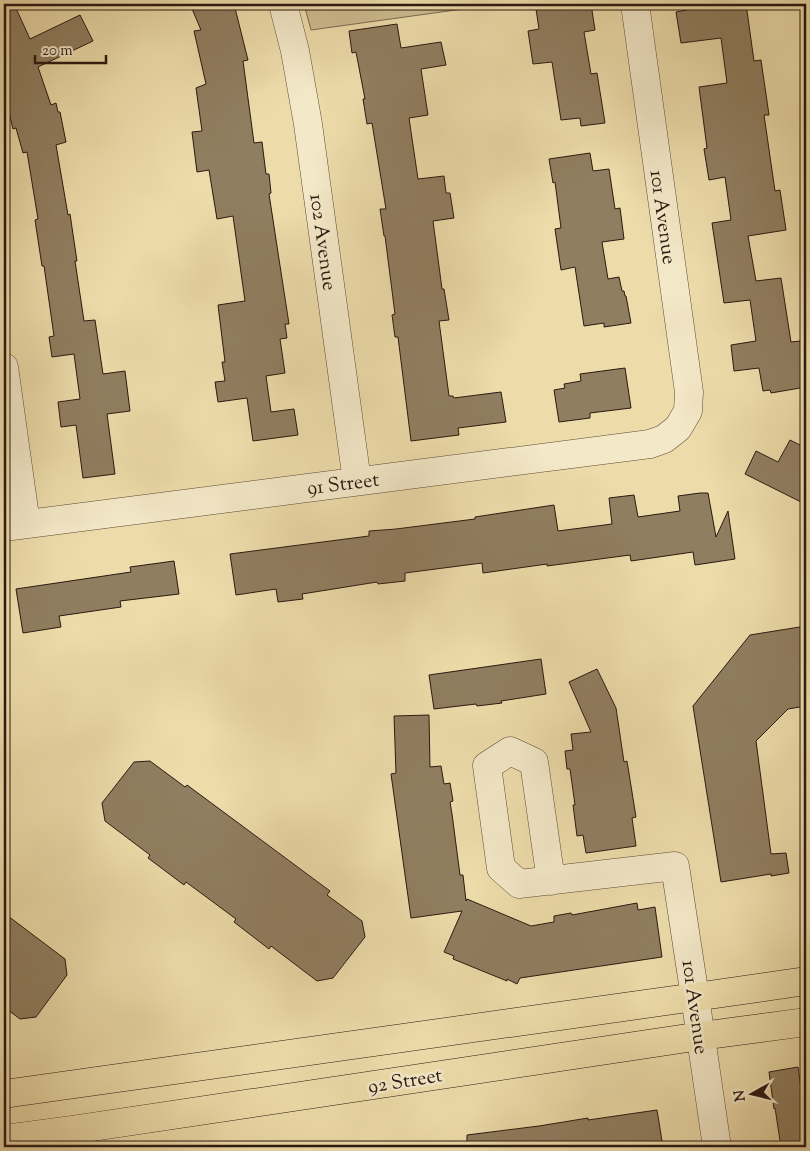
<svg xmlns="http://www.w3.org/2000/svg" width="810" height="1151" font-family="'Sorts Mill Goudy',serif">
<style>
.green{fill:#ccbb90;stroke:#7c6a50}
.building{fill:#907e60;stroke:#2b1810}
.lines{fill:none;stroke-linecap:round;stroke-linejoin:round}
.minor-casing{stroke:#5c4936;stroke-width:29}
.major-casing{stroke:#2b1810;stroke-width:29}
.minor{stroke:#f3e8c8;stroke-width:28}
.major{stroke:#eddcaa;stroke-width:28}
.labels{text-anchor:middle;stroke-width:5;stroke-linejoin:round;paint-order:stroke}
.street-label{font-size:20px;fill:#2b1810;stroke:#f3e8c8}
</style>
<rect width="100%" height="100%" fill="#eddcaa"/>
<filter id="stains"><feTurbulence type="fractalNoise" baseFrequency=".004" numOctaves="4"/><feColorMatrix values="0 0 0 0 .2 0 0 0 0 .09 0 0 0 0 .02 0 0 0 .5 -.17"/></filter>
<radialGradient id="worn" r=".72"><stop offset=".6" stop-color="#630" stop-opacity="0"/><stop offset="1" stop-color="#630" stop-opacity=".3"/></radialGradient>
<path class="green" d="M304 4H499L311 30Z"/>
<path class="building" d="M4 4H14L30 39 80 15 93 41 38 67 51 105 56 103 58 112H60L66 142 56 145 68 215 70 214 77 261H75L84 321 95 320 103 374 125 371 130 411 107 414 115 474 83 478 76 425 61 427 58 402 80 399 74 354 52 357 49 337 54 336 44 266H42L35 220 38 219 27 152 23 153 16 128 13 129 4 93Z
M190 4H234L248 60 243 61 254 143 262 142 266 174H269L271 193 269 194 289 324H285L287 338 280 339 285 373 266 376 271 412 294 409 298 435 253 441 247 398 218 402 215 382 225 381 222 362H225L218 305 245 301 233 216 217 219 209 170 197 172 192 132 202 131 196 88 206 84 194 31 201 30Z
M573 4H591L595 30 584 32 591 74 597 73 605 123 581 126 580 118 561 120 552 62 533 64 528 31 539 29 536 9Z
M696 4H746L754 61 761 60 769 115H764L775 191 780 190 786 230 748 236 756 281 781 278 791 342 800 341 802 350 806 352V362L804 365 806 387 771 393 770 390 763 391 759 368 734 371 731 345 756 341 750 300 724 303 712 223 731 220 725 177 709 180 704 149 707 148 699 87 727 83 721 38 681 43 676 12 697 8Z
M397 24 401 48 441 42 446 65 421 69 428 115 409 118 418 179 444 176 446 193H450L454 218 433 221 442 289H444L449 320 439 321 449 396H453L454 398 501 392 506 422 458 428 459 435 411 441 398 337H395L392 315 395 314 385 236H384L380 209H386L372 123 367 124 363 99H365L356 52 352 53 349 31Z
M590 153 593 171 609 169 615 209 620 208 624 239 602 242 608 279 619 277 622 291H624L625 296H626L631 323 604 327V323L584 326 575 267 561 270 555 229 561 228 555 182 553 183 549 159Z
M625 368 631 408 590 413V418L559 422 554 390 565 388 564 384 581 381 580 374Z
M790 440 806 448V491L801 502 745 474 756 451 778 462Z
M700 493H708L716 537 728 511 735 559 695 565 693 552 631 561 630 555 547 566V564L483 573 482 563 405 573V581L378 584 377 582 302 594 303 599 278 602 276 589 236 595 230 554 369 536V531L396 529 475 519V517L554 505 558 531 612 524 609 498 634 495 638 517 680 511 678 496Z
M174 561 179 594 120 601 121 607 59 616 61 627 23 633 16 589 131 572 130 567Z
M806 626V706L788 709 756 741 771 854 786 853 789 873 771 876V874L721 882 693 706 750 635Z
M541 659 546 694 501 701 502 703 477 706 476 704 434 709 429 675Z
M597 669 616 708 624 762 627 761 636 817 632 818 636 846 586 853 583 835 577 836 573 805H575L570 769H567L565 751 573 750 571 734 591 732 569 682Z
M429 715 430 767 441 766 444 784 450 783 453 801 450 802 452 814 460 875H463L466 901 467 899 531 926 554 922V916L571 913 572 915 637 903 638 910 655 907 662 957 520 978 517 984 507 979V981L453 959 454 956 444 952 462 911 411 918 391 774 396 773 394 716Z
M150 761 185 787 187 785 330 891 327 895 362 921 365 937 333 978 317 981 271 946 269 949 234 922 236 919 186 882 184 885 148 858 150 855 105 821 102 803 134 762Z
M4 913 65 959 67 975 36 1017 20 1019 4 1007Z
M798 1067 806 1123V1147H781L775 1108 774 1109 769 1072Z
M657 1110 663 1147H467V1135L539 1126 588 1118V1120Z"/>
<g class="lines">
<defs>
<path id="minor" d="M283 4 295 51 308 124 357 481
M4 367 26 524
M4 527 650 444 664 439 678 428 688 411 689 392 635 4
M551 881 534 762 510 751 487 766 501 868 519 884 675 866 695 997 717 1147"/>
<path id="major" d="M4 1094 695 997 806 981
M4 1139 72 1130 701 1036 806 1022"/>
</defs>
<use href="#minor" class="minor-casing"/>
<use href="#major" class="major-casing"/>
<use href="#minor" class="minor"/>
<use href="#major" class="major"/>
</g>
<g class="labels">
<g class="street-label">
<text transform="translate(664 217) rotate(82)" y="7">101 Avenue</text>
<text transform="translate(324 242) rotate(82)" y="7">102 Avenue</text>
<text transform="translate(343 483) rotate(-7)" y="7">91 Street</text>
<text transform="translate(696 1007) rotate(82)" y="7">101 Avenue</text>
<text transform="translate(405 1080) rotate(-9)" y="7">92 Street</text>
</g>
</g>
<rect width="810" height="1151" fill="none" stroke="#eddcaa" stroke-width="20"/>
<rect x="5" y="5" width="800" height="1141" fill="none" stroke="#2b1810" stroke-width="2.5"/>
<rect x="10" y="10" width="790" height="1131" fill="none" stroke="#2b1810"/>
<g transform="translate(752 1094) rotate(262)" stroke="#f3e8c8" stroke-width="4" paint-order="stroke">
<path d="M0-4L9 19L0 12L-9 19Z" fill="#2b1810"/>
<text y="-8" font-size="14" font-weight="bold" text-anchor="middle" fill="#2b1810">N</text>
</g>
<path d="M35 55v8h71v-8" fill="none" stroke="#2b1810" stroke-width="2.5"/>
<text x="42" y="55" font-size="15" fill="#2b1810" stroke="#f3e8c8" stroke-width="4" paint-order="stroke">20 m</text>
<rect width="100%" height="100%" filter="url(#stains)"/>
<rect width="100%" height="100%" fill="url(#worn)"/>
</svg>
